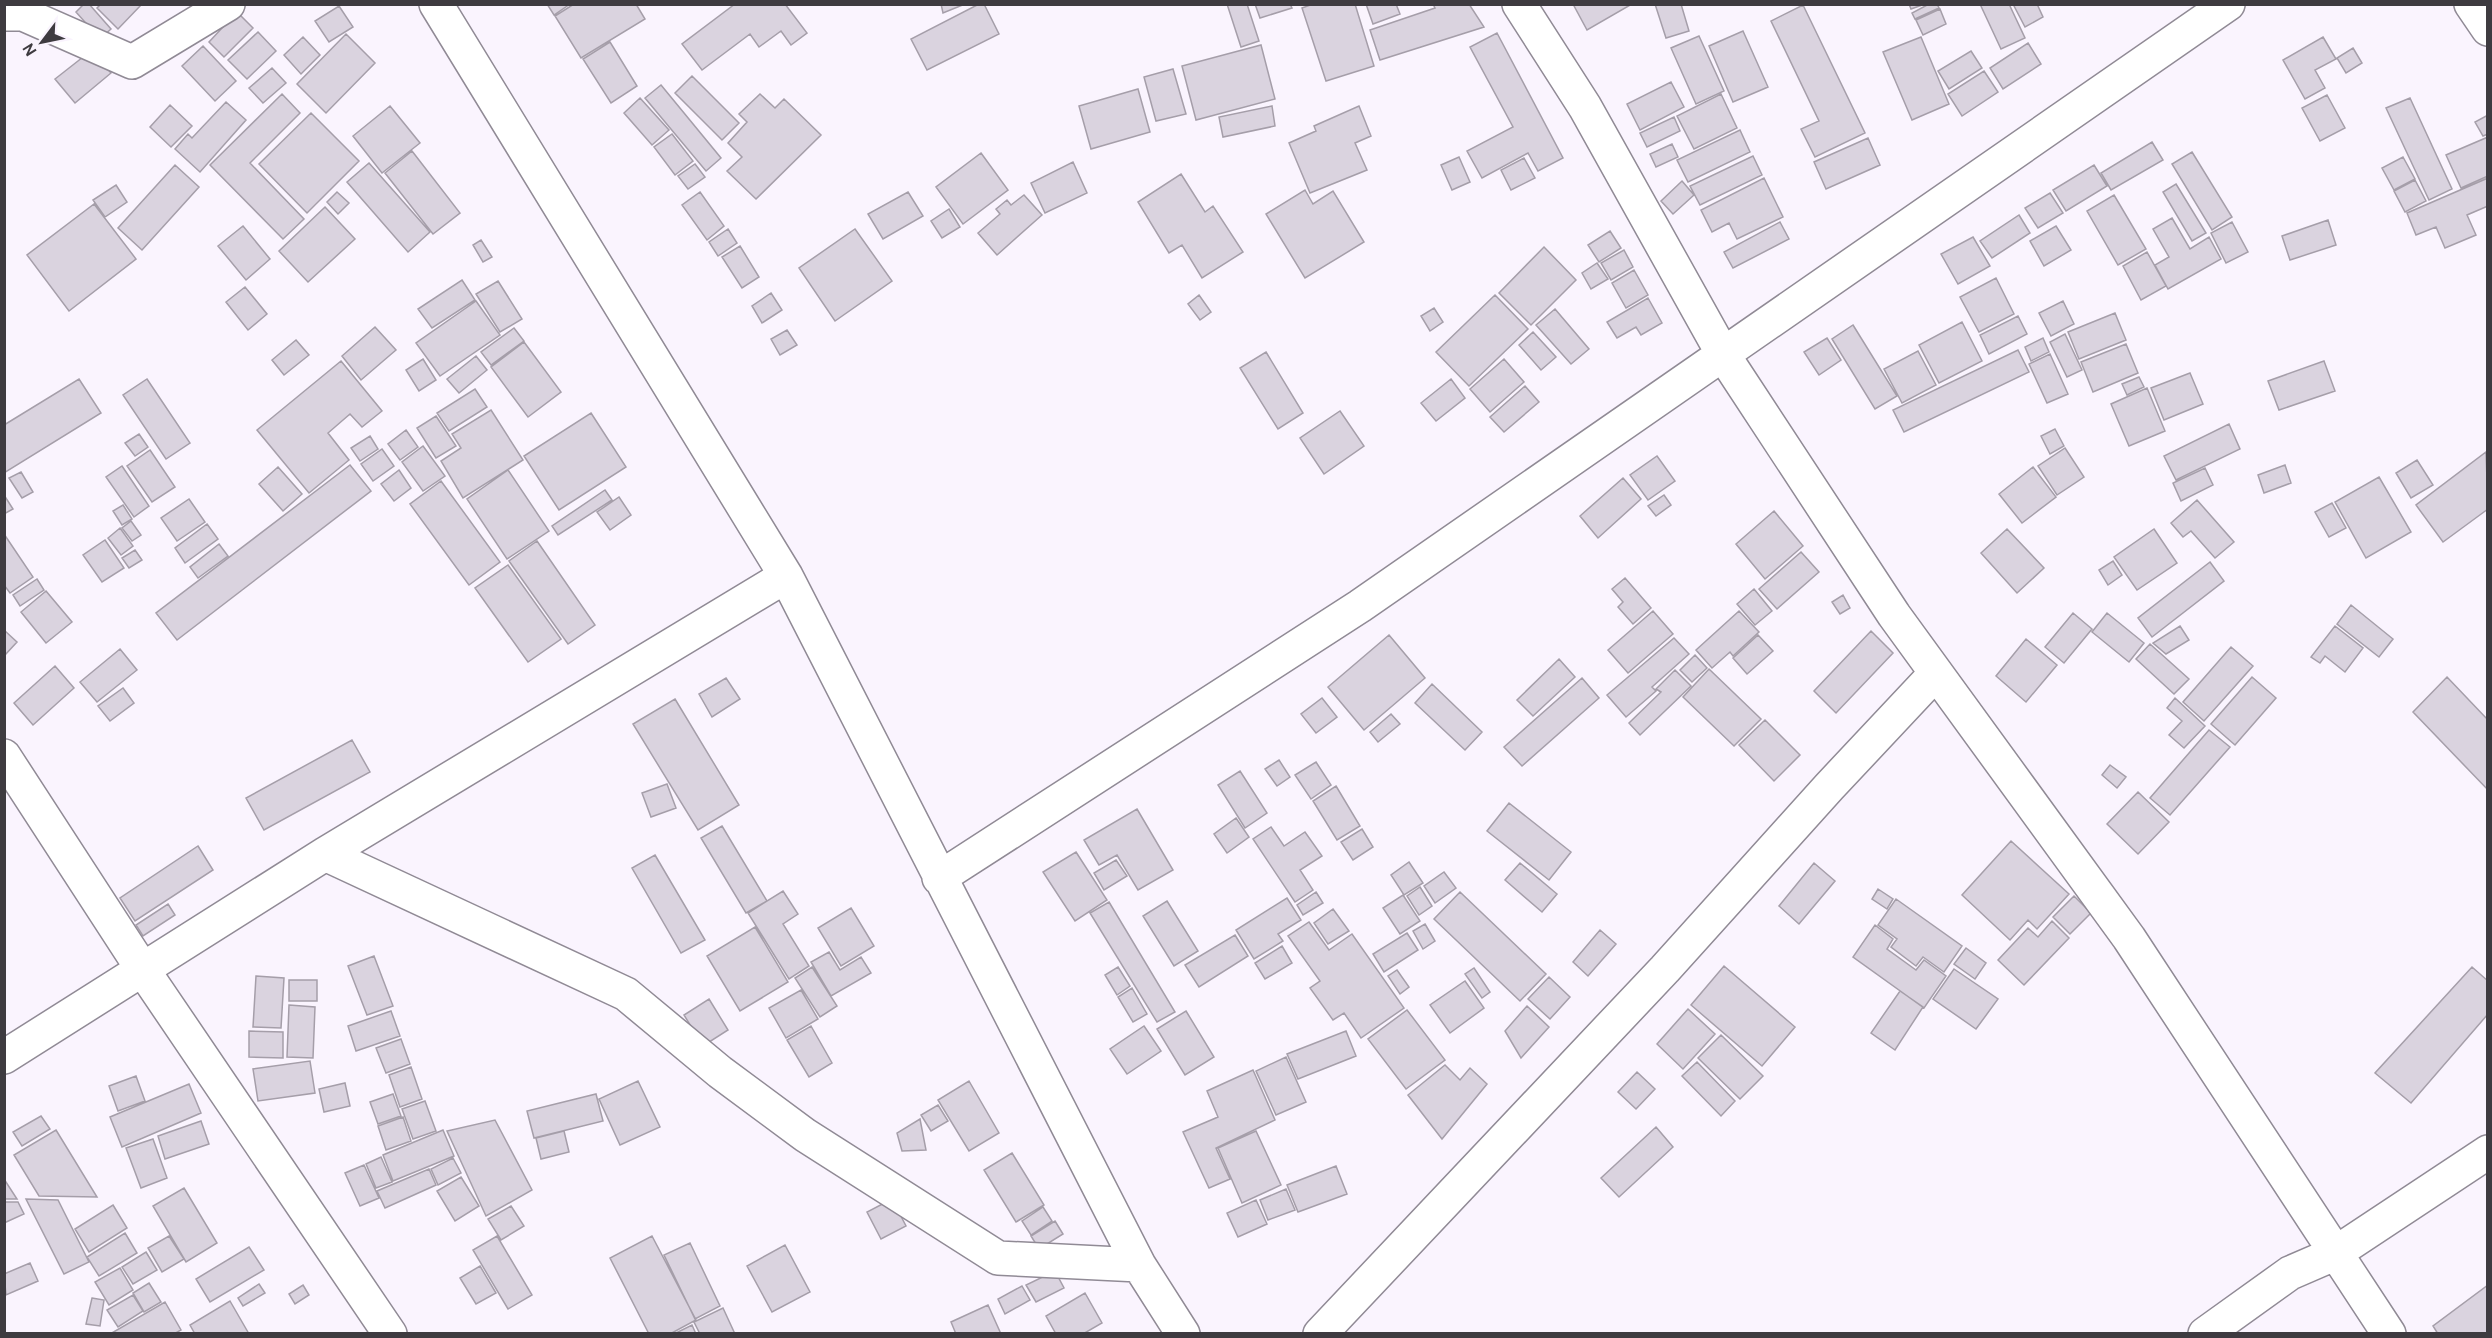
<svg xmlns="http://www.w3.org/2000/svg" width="2492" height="1338" font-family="Cabin,sans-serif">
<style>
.building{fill:#dad3df;stroke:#a59ea9;stroke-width:1.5}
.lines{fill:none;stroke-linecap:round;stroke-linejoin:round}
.street-casing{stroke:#908a95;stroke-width:36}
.street{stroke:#fff;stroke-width:33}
</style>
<rect width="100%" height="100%" fill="#faf4fe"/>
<path class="building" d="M84 4H89L111 29 100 39 76 12Z
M101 4H142L118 29 97 8Z
M547 4H570L554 15Z
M574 4H636L645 19 581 58 555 16Z
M735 4H785L807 33 791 45 781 31 759 47 750 34 702 70 682 44Z
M941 4H965L943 13Z
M979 4H984L999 34 927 70 911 39Z
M1227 4H1247L1259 41 1241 47Z
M1255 4H1290L1292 8 1260 18Z
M1313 4H1355L1374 66 1326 81 1302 8Z
M1366 4H1396L1400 14 1373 24Z
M1433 4H1469L1484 27 1380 60 1370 30 1435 8Z
M1573 4H1632L1587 30Z
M1655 4H1681L1689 31 1666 38Z
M1909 4H1925L1911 9Z
M1929 4H1937L1939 8 1915 19 1912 13Z
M1980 4H2009L2025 38 2001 49Z
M2013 4H2037L2043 17 2025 27Z
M1803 5 1865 133 1815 157 1801 129 1819 121 1771 21Z
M339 6 353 27 329 42 315 21Z
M1940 9 1946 24 1923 35 1916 20Z
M237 12 253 28 224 57 209 42Z
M1743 31 1768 87 1733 102 1709 46Z
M258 32 276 51 247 79 228 60Z
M1497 33 1563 158 1538 171 1528 153 1482 178 1467 151 1513 127 1470 47Z
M346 34 375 63 326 113 297 84Z
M1699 36 1724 91 1696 104 1671 48Z
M303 37 320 55 301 74 284 55Z
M1921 37 1949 104 1912 120 1883 52Z
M2323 37 2336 59 2315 70 2325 88 2305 99 2283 60Z
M610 42 637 86 611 103 583 59Z
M2028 43 2041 64 2003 89 1990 68Z
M1261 45 1275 99 1196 120 1182 66Z
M203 46 236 81 215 101 182 66Z
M2353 48 2362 63 2346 73 2337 58Z
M92 50 111 73 75 103 55 79Z
M1971 51 1982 68 1949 89 1938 71Z
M272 68 286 83 263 103 249 88Z
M1173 69 1186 114 1156 121 1144 77Z
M1984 71 1998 92 1962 116 1948 94Z
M692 76 739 123 722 140 675 93Z
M1671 82 1684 107 1640 130 1627 104Z
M661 85 721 158 706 171 645 98Z
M1138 89 1150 132 1091 149 1079 106Z
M282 94 300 113 250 163 304 219 283 239 210 165Z
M760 94 775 108 784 99 821 135 756 199 727 171 742 157 728 143 747 122 739 114Z
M1721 94 1737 128 1694 149 1677 116Z
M2327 95 2345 128 2320 141 2302 108Z
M640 98 669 130 652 145 624 113Z
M2410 98 2452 189 2429 200 2386 108Z
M226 102 246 120 200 172 175 149 188 134 192 138Z
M170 105 192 126 171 147 150 127Z
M390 106 420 143 382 173 353 136Z
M1272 106 1275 126 1223 137 1219 117Z
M1359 106 1371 136 1355 143 1367 170 1310 193 1289 143 1316 131 1314 126Z
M311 113 359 161 307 213 259 164Z
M2488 115V134L2483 136 2475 122Z
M1674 117 1680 131 1647 147 1640 133Z
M1740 130 1750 152 1688 182 1677 160Z
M672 134 693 161 675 175 654 147Z
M2488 137V176L2461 188 2446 155Z
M1868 138 1880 165 1826 189 1814 162Z
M2152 142 2163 160 2111 190 2101 173Z
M1672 144 1678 157 1656 167 1650 154Z
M412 151 460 213 433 234 385 173Z
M2192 152 2232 217 2212 230 2172 164Z
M981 153 1008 190 963 224 936 187Z
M1753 156 1762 175 1700 205 1690 186Z
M1459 157 1470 182 1452 190 1441 165Z
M2403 157 2415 179 2394 190 2382 168Z
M1524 158 1535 178 1511 190 1501 170Z
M1073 162 1087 193 1045 213 1031 183Z
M369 163 430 232 408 252 347 182Z
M695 164 705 177 688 189 678 176Z
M175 165 199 187 142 250 118 228Z
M2094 165 2107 186 2066 211 2053 190Z
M1181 174 1205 212 1213 206 1243 252 1202 278 1182 245 1169 253 1138 202Z
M1764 178 1783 217 1737 239 1729 223 1712 232 1701 210Z
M2488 178V206L2467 215 2476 235 2445 248 2436 227 2416 235 2407 213Z
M2415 180 2426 201 2405 212 2394 191Z
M1682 181 1694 195 1673 214 1661 201Z
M2176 184 2206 233 2192 241 2163 192Z
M116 185 127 202 105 217 93 200Z
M1305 190 1313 204 1333 191 1364 242 1305 278 1266 214Z
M337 192 349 203 338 214 327 202Z
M700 192 724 226 707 240 682 205Z
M908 192 923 216 883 239 868 214Z
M2050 193 2063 213 2038 228 2025 208Z
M1024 195 1042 215 997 255 978 233 1000 214 996 209 1007 200 1011 205Z
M2114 195 2146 249 2118 265 2087 211Z
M94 204 136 259 69 311 27 255Z
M325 207 355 239 308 282 279 251Z
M949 209 960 227 942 238 931 221Z
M2019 215 2030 233 1992 258 1980 241Z
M2172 218 2190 249 2209 237 2221 259 2168 289 2155 265 2169 257 2153 229Z
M2328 220 2336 245 2290 260 2282 236Z
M1780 222 1789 239 1733 268 1724 252Z
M2232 222 2248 252 2226 263 2211 233Z
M243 226 270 259 246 280 218 246Z
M2056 226 2071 250 2044 266 2030 241Z
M728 229 737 243 718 256 709 242Z
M855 229 892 281 835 321 799 268Z
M1610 231 1621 248 1599 262 1588 245Z
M1973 237 1990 266 1958 284 1941 254Z
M481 240 492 257 483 262 473 245Z
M740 246 759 277 742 288 722 257Z
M1544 247 1576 280 1531 325 1499 293Z
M1624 250 1633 267 1611 280 1601 263Z
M2147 252 2166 286 2141 300 2123 266Z
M1597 263 1608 279 1591 289 1582 273Z
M1634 270 1648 295 1626 308 1612 283Z
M1996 278 2014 314 1979 332 1960 297Z
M462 280 475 300 432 328 418 309Z
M498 281 522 319 500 332 476 294Z
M245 287 267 314 248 330 226 302Z
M771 293 782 310 762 323 752 306Z
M1199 295 1211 312 1200 320 1188 304Z
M1495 295 1528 329 1469 386 1436 352Z
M1648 298 1662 323 1641 335 1636 327 1617 338 1607 322Z
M476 301 500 335 440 376 416 343Z
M2063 301 2074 324 2051 336 2039 313Z
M1434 308 1443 322 1430 331 1421 316Z
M1555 309 1589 349 1571 364 1536 325Z
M2115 313 2126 340 2079 359 2068 332Z
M2018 316 2027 334 1989 354 1980 335Z
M1962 322 1982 361 1939 383 1919 345Z
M1853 325 1897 396 1875 409 1832 339Z
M375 327 396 350 361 380 342 356Z
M514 328 524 341 491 365 481 352Z
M787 330 797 345 780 355 771 339Z
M1533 332 1556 357 1541 370 1519 345Z
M2065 334 2082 370 2067 377 2050 342Z
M1827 338 1841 360 1819 375 1804 352Z
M2043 338 2049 352 2031 361 2025 347Z
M296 340 309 355 284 375 272 360Z
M524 342 561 392 528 417 491 367Z
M2126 344 2138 373 2093 392 2081 362Z
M2018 350 2029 372 1904 432 1893 410Z
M1918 351 1936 385 1902 403 1884 369Z
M1266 352 1303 413 1278 429 1240 368Z
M2050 354 2068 394 2047 403 2029 364Z
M476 356 487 370 459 393 447 379Z
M423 359 436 380 419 391 406 370Z
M1504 359 1524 382 1490 412 1470 389Z
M341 361 382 411 362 427 350 414 328 433 349 460 309 493 257 430Z
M2324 361 2335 391 2279 410 2268 381Z
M2190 373 2203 404 2164 420 2151 388Z
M2139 377 2144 387 2127 395 2122 384Z
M79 379 101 413 4 473V425Z
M147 379 190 443 166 459 123 395Z
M1451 379 1465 398 1436 421 1421 403Z
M1525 386 1539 402 1504 432 1490 417Z
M2147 388 2165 431 2129 446 2111 404Z
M475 389 487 407 449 431 437 413Z
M491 410 523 460 463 498 441 461 461 448 452 434Z
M1340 411 1364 446 1324 474 1300 438Z
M591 413 626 467 559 510 524 456Z
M436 416 456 446 436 458 417 428Z
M2229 424 2240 449 2176 480 2164 456Z
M2055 429 2064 446 2050 454 2041 436Z
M406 430 418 447 400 460 388 444Z
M139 434 148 447 135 456 125 443Z
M370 436 378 449 360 461 351 448Z
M423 446 445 476 423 491 402 462Z
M2065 448 2084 477 2057 495 2038 466Z
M382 449 394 466 373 481 361 464Z
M150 450 175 487 152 502 127 466Z
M2486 452 2488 509 2443 542 2416 505Z
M1657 456 1675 481 1648 500 1630 475Z
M2417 460 2433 485 2411 498 2396 473Z
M350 465 371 491 177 640 156 613Z
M2285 465 2291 483 2264 493 2258 475Z
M122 466 149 506 134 517 106 477Z
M278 467 302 494 283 511 259 484Z
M2033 467 2056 497 2022 523 1999 494Z
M2205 468 2213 485 2181 501 2173 483Z
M399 470 411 488 394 501 381 484Z
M508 470 549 531 507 559 467 499Z
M21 472 33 492 22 498 9 478Z
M2379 477 2411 532 2366 558 2335 502Z
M1623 478 1641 499 1598 538 1580 516Z
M441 481 500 562 469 585 410 504Z
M605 490 612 500 558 535 552 526Z
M4 495 13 509 4 514Z
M1664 495 1671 505 1656 516 1648 506Z
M619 497 631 515 610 530 597 512Z
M189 499 205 522 177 541 161 518Z
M2197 500 2234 542 2215 558 2191 531 2183 537 2171 523Z
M2332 503 2346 528 2329 537 2315 512Z
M123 505 132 519 122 525 113 511Z
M1774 511 1803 546 1765 579 1736 544Z
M131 521 141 535 132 541 122 528Z
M207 524 218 539 185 563 175 548Z
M120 528 133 546 121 555 108 538Z
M2007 529 2044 568 2017 593 1981 553Z
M2154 529 2177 563 2137 590 2114 557Z
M4 534 33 577 10 593 4 585Z
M105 540 124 568 102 582 83 555Z
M537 541 595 625 568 644 509 561Z
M219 544 228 556 198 578 190 567Z
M135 550 142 560 129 568 122 558Z
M1801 552 1819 572 1777 609 1759 589Z
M2113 561 2122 575 2108 585 2099 570Z
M2210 562 2224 581 2152 637 2138 618Z
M508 565 561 639 528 662 475 588Z
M1625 578 1651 608 1633 624 1618 607 1623 602 1612 589Z
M37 579 44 590 20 606 13 595Z
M1754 589 1772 611 1755 625 1737 604Z
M46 591 72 622 46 643 21 612Z
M1843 595 1850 608 1840 614 1832 602Z
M2351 605 2393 639 2379 657 2337 624Z
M1653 611 1673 634 1628 673 1608 650Z
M1739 611 1759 632 1733 656 1730 652 1712 668 1696 650Z
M2073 613 2092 629 2064 663 2045 647Z
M2107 613 2144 643 2129 662 2092 632Z
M2180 626 2189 640 2166 654 2153 643Z
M2335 626 2363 648 2345 672 2325 656 2320 663 2311 657Z
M4 630 17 642 4 656Z
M1871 631 1893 653 1836 713 1814 691Z
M1389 635 1425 678 1364 730 1328 687Z
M1758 635 1773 651 1747 674 1733 658Z
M1674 638 1689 654 1652 687 1656 691 1626 717 1607 695Z
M2026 639 2057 665 2026 702 1996 676Z
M2150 644 2189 679 2174 694 2136 659Z
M2231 647 2253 666 2204 721 2183 702Z
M120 649 137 670 97 702 80 682Z
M1695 655 1707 668 1692 682 1680 670Z
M1559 659 1575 677 1533 716 1517 700Z
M55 666 74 688 33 725 14 703Z
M1709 669 1761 719 1734 746 1683 697Z
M1675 670 1691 686 1640 735 1629 723 1661 692 1656 689Z
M2252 677 2276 698 2235 745 2211 724Z
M2447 677 2488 720V790L2413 712Z
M726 678 740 699 712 717 699 694Z
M1582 678 1599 698 1522 766 1504 747Z
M1432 684 1482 732 1465 750 1415 703Z
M123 688 134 703 110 721 98 706Z
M1322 698 1337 717 1316 733 1301 714Z
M2175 698 2205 726 2184 748 2169 735 2182 721 2167 708Z
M675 699 739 805 698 830 633 724Z
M1391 714 1400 724 1378 742 1370 732Z
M1765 720 1800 755 1774 781 1739 745Z
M2209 730 2230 747 2170 815 2150 798Z
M352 740 370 772 264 830 246 798Z
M1279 760 1290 777 1277 786 1265 769Z
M1316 762 1331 785 1311 799 1295 775Z
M2110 765 2126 777 2117 788 2102 775Z
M1240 771 1267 813 1245 828 1218 785Z
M667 784 676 808 651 817 642 793Z
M1336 786 1360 826 1337 840 1313 801Z
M2138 792 2169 822 2138 854 2107 824Z
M1509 803 1571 852 1549 880 1487 831Z
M1137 809 1173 870 1138 890 1117 855 1099 865 1084 840Z
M1236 818 1249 837 1227 853 1214 834Z
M722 826 767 901 746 913 701 838Z
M1271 827 1284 846 1305 832 1322 856 1300 870 1313 890 1295 902 1253 839Z
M1362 829 1373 847 1353 860 1341 842Z
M2011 841 2069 894 2037 929 2028 920 2010 940 1962 895Z
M198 846 213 870 135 921 120 898Z
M1076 852 1107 900 1075 921 1043 872Z
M655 855 705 940 681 953 632 868Z
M1116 860 1127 876 1104 890 1094 873Z
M1409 862 1423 883 1404 895 1391 875Z
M1520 863 1557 894 1542 912 1505 880Z
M1814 863 1835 881 1799 924 1779 906Z
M1444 872 1456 888 1435 903 1424 886Z
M1420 887 1432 906 1419 915 1407 896Z
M1878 889 1893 899 1887 909 1872 899Z
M783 891 798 914 783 924 809 966 789 979 748 913Z
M1316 892 1323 903 1303 915 1297 905Z
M1460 892 1546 974 1520 1001 1434 919Z
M1403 895 1420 921 1400 934 1383 908Z
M2074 896 2091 913 2070 934 2053 917Z
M1287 898 1301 920 1278 934 1283 941 1254 959 1236 930Z
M1896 899 1962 946 1944 972 1923 957 1916 966 1891 947 1897 939 1878 925Z
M1167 901 1198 951 1174 966 1143 916Z
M1109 902 1175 1012 1157 1022 1090 913Z
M168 904 175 915 143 936 136 925Z
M851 908 874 946 841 966 818 928Z
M1333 909 1349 931 1328 944 1314 923Z
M2052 921 2069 938 2024 985 1998 960 2028 928 2038 937Z
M1309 922 1329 950 1352 934 1404 1008 1361 1038 1344 1013 1333 1020 1310 988 1320 981 1288 936Z
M1425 924 1435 941 1423 949 1413 931Z
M1875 925 1893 939 1887 949 1916 970 1924 960 1946 976 1924 1008 1853 957Z
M755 927 788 982 740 1011 707 956Z
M1600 930 1616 944 1588 976 1573 962Z
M1407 933 1418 950 1384 972 1373 954Z
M1235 935 1248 956 1199 987 1185 965Z
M1282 946 1292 963 1265 979 1255 963Z
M1966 948 1986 963 1975 979 1954 964Z
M829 952 840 970 861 957 871 973 831 996 811 962Z
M374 956 393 1006 367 1015 348 966Z
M1724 966 1795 1027 1762 1066 1691 1005Z
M812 967 837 1006 820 1017 795 978Z
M1118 967 1130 986 1117 995 1105 975Z
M2472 967 2488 981V1014L2411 1103 2375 1073Z
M1474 968 1490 992 1482 998 1465 974Z
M1954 969 1998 999 1976 1029 1933 999Z
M1397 970 1409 987 1400 994 1388 976Z
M256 976 284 978 281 1028 253 1027Z
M1549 977 1570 997 1550 1019 1528 999Z
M289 980H317V1001H289Z
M1465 981 1484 1008 1450 1033 1430 1005Z
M1132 988 1147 1014 1133 1022 1118 997Z
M801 990 818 1019 786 1038 769 1008Z
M1900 991 1923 1007 1895 1050 1871 1033Z
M709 999 728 1030 703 1046 684 1015Z
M289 1005 315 1007 313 1058 287 1057Z
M1527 1006 1549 1027 1521 1058 1505 1031Z
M1688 1009 1715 1034 1683 1069 1657 1044Z
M1407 1010 1445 1060 1406 1089 1368 1039Z
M391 1011 400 1036 356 1051 348 1026Z
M1186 1011 1214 1057 1185 1075 1157 1029Z
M811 1026 832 1063 809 1077 787 1040Z
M1144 1026 1161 1051 1127 1074 1110 1049Z
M249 1031 283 1032V1058L249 1057Z
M1346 1031 1356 1056 1298 1079 1287 1054Z
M1721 1035 1763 1076 1740 1099 1698 1058Z
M401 1039 410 1064 386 1073 376 1048Z
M1286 1057 1306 1102 1276 1115 1256 1071Z
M310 1061 315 1093 258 1101 253 1069Z
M1697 1062 1735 1101 1721 1116 1682 1076Z
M1445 1065 1460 1080 1470 1068 1487 1084 1442 1139 1408 1095Z
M411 1067 422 1099 400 1107 389 1075Z
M1253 1070 1275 1120 1216 1148 1230 1179 1209 1188 1183 1132 1218 1117 1207 1091Z
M1637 1072 1655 1089 1636 1109 1618 1092Z
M136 1076 145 1101 118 1111 109 1086Z
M638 1081 660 1127 620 1145 599 1099Z
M969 1081 999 1133 969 1151 938 1100Z
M345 1083 350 1106 324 1112 319 1089Z
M189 1084 201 1113 122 1147 110 1117Z
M393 1094 401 1116 378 1124 370 1102Z
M596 1094 603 1121 534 1138 527 1111Z
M425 1101 436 1131 413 1139 402 1109Z
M938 1105 948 1121 931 1131 921 1115Z
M41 1116 50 1129 22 1146 13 1132Z
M403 1117 411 1141 386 1150 378 1126Z
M920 1119 926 1150 902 1151 897 1133Z
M495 1120 532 1190 486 1216 447 1131Z
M201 1121 209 1144 165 1159 158 1136Z
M1656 1127 1673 1147 1619 1197 1601 1178Z
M56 1130 97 1197 39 1196 14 1155Z
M443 1130 454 1156 393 1181 383 1155Z
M564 1131 569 1152 541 1159 536 1138Z
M1256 1131 1281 1185 1242 1203 1218 1148Z
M153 1139 167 1178 141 1188 126 1148Z
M1012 1153 1044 1205 1016 1222 984 1170Z
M381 1157 392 1182 376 1188 366 1164Z
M453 1158 461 1173 438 1185 431 1169Z
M364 1165 379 1198 360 1206 345 1173Z
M1336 1166 1347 1194 1298 1212 1287 1185Z
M429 1169 436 1185 385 1208 377 1191Z
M461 1177 479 1206 455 1221 437 1191Z
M4 1179 17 1199H4Z
M184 1188 217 1243 186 1262 153 1206Z
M1286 1189 1295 1210 1268 1220 1260 1200Z
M26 1199 58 1200 89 1262 64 1274Z
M892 1199 906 1226 881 1239 867 1212Z
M1256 1200 1267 1224 1238 1237 1227 1213Z
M4 1202H18L24 1214 4 1223Z
M113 1205 127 1228 89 1252 75 1229Z
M511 1206 524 1226 501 1240 488 1219Z
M1043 1207 1052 1221 1031 1235 1022 1221Z
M1055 1221 1063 1234 1039 1249 1031 1236Z
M125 1233 137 1253 99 1276 87 1257Z
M169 1236 184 1259 162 1272 148 1248Z
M497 1236 532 1295 508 1309 473 1250Z
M652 1236 696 1320 670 1334H649L610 1258Z
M690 1243 720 1306 695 1319 664 1255Z
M785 1245 810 1292 772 1312 747 1266Z
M249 1247 264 1270 210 1302 196 1279Z
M146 1252 157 1270 133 1284 122 1267Z
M30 1263 38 1281 6 1295 4 1274Z
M480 1266 496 1293 476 1304 460 1278Z
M120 1268 133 1290 109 1305 95 1282Z
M1055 1271 1064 1288 1036 1302 1026 1285Z
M149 1283 161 1302 144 1312 133 1293Z
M259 1284 265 1293 243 1306 238 1298Z
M303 1285 309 1295 295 1304 289 1294Z
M2488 1285V1334H2438L2433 1326Z
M1022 1286 1030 1300 1005 1314 998 1299Z
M1085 1293 1102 1323 1083 1334H1056L1046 1316Z
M133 1295 143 1311 118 1327 107 1310Z
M92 1298 104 1300 100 1326 86 1324Z
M230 1301 249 1334H195L190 1325Z
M165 1302 181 1330 174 1334H110Z
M988 1305 1001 1334H956L951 1322Z
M723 1308 735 1334H700L694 1322Z
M692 1325 696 1334H674Z"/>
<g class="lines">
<defs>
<path id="street" d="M436 4 786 576 1139 1265 1183 1334
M1519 4 1585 107 1724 356 1894 615 2129 938 2389 1334
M2471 4 2488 29
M4 14H23L132 62 228 4
M4 756 143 970 390 1334
M325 854 626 994 720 1072 805 1135 998 1258 1139 1265
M939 878 1360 606 2228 4
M4 1057 325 854 786 576
M1320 1334 1665 969 1829 787 1936 673
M2205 1334 2290 1273 2334 1254 2488 1152"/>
</defs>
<use href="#street" class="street-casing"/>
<use href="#street" class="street"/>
</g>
<rect width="2492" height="1338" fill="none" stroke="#3e3b40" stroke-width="12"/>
<g transform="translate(42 42) rotate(238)" stroke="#faf4fe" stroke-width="4.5" paint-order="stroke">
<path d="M0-4.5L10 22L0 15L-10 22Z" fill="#3e3b40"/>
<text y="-9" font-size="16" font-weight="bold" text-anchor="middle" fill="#3e3b40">N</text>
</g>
</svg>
